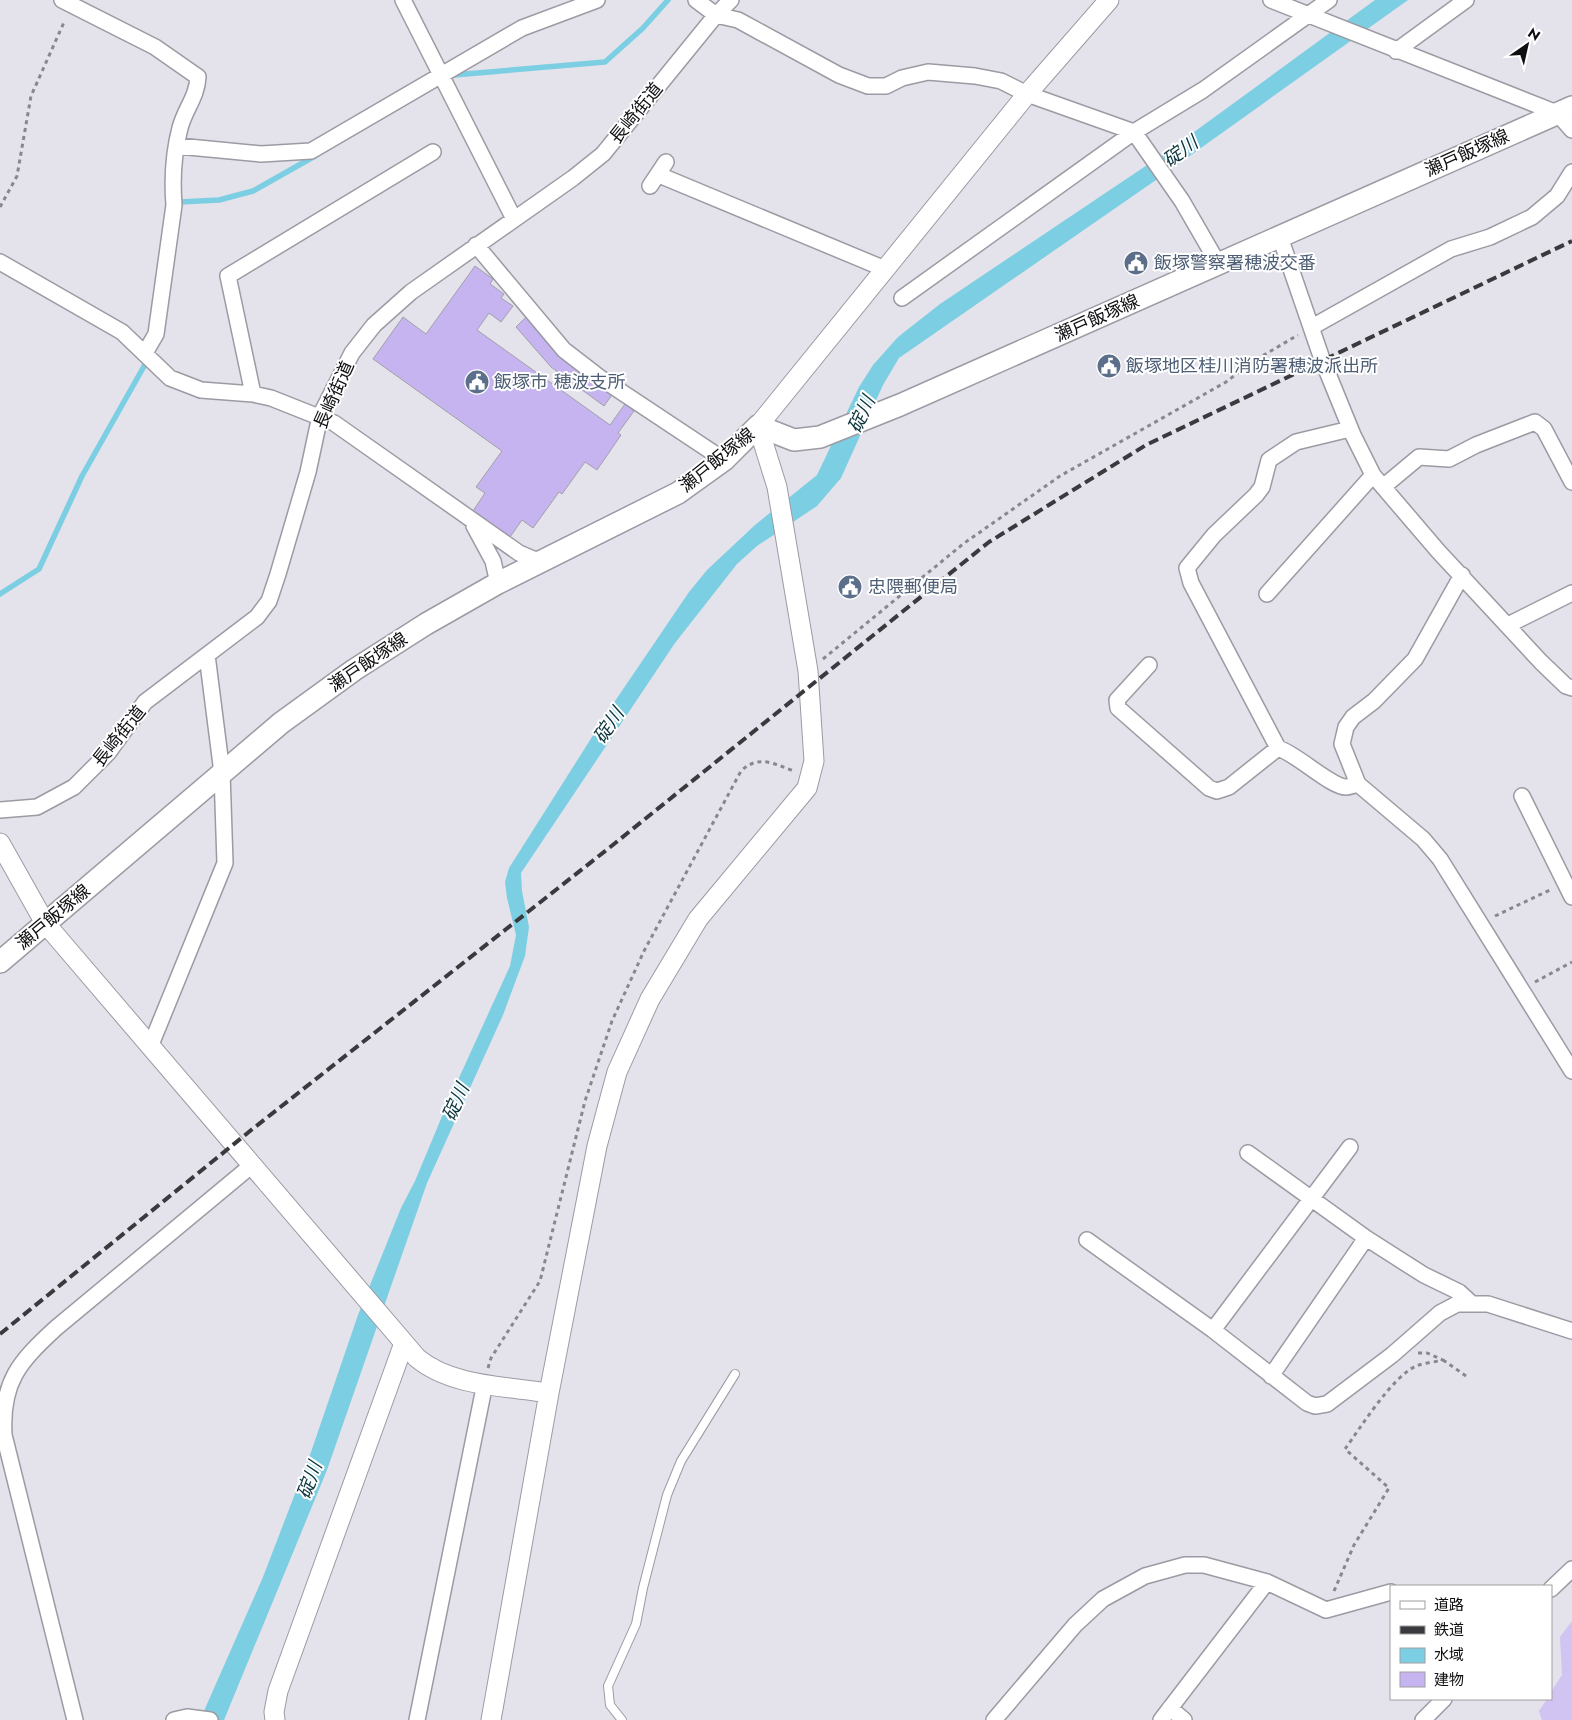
<svg xmlns="http://www.w3.org/2000/svg" width="1572" height="1720" font-family="Jost,'Noto Sans JP',sans-serif">
<style>
.green{fill:#d1c4f2}
.water{fill:#7ccfe2}
.lines{fill:none;stroke-linecap:round;stroke-linejoin:round}
.stream{stroke:#7ccfe2;stroke-width:5.5}
.building{fill:#c5b4f0;stroke:#a2a0a8}
.service-casing{stroke:#9c9aa3;stroke-width:10}
.minor-casing{stroke:#9c9aa3;stroke-width:18}
.tertiary-casing{stroke:#9c9aa3;stroke-width:21}
.secondary-casing{stroke:#9c9aa3;stroke-width:24}
.path{stroke:#89878d;stroke-width:3;stroke-dasharray:4 4;stroke-linecap:butt}
.service{stroke:#fff;stroke-width:8}
.minor{stroke:#fff;stroke-width:15}
.tertiary{stroke:#fff;stroke-width:19}
.secondary{stroke:#fff;stroke-width:21}
.rail{stroke:#3a393d;stroke-width:4;stroke-dasharray:10 5;stroke-linecap:butt}
.labels{text-anchor:middle;stroke-width:4;stroke-linejoin:round;paint-order:stroke}
.street-label{font-size:18px;fill:#0f0e11;stroke:#fff}
.service-label{font-size:18px;fill:#4e5e75;stroke:#fff;text-anchor:start}
.water-label{font-size:19px;font-style:italic;fill:#0c353d;stroke:#fff}
</style>
<rect width="100%" height="100%" fill="#e4e2eb"/>
<path class="green" d="M1572 1621V1720H1542L1539 1711 1547 1699H1551V1692L1562 1675 1560 1637Z"/>
<path class="water" d="M1375 0H1408L1156 180 899 358 883 385 841 478 817 506 757 546 737 564 675 643 521 873 522 891 529 927 525 956 503 1015 427 1183 327 1470 224 1720H200L263 1577 311 1452 358 1315 401 1208 415 1181 448 1102 510 966 516 935 507 898 505 882 509 868 611 707 689 592 707 570 755 525 817 475 859 387 873 365 898 337 940 304 1168 151Z"/>
<g class="lines">
<path class="stream" d="M454 75 605 62 643 28 668 0
M179 207 180 202 219 200 253 191 315 156
M0 594 39 569 82 476 147 361"/>
</g>
<path class="building" d="M475 266 493 279 490 284 504 294 501 298 513 306 501 322 489 313 477 330 610 425 625 404 634 411 618 433 621 435 597 470 585 462 562 494 559 492 533 528 522 520 510 537 473 511 485 493 476 487 502 451 373 359 403 317 426 334Z
M526 317 562 358 612 395 604 406 551 367 516 327Z"/>
<g class="lines">
<defs>
<path id="service" d="M622 1720 610 1705 608 1686 636 1624 643 1588 667 1495 681 1461 735 1374"/>
<path id="minor" d="M62 0 155 47 198 77C197 97 185 109 180 128 174 151 172 180 174 205L156 334 145 353
M403 0 514 219
M696 0 716 15 738 20 839 75 868 86H886L902 78 928 72 975 76 1001 81 1027 94 1134 132 1182 201 1219 265
M1271 0 1557 113 1572 130
M1396 51 1466 0
M178 146 261 154 311 151 522 28 597 0
M659 175 885 269
M650 186 666 162
M1280 237 1322 359 1353 435 1373 475 1438 551 1541 662 1566 686 1572 688
M476 245 564 350 599 377 724 460
M0 262 122 332 170 378 201 390 253 394 271 398 334 423 519 553 533 559 544 560
M902 298 1134 132 1203 90 1329 0
M1312 327 1451 249 1490 237 1532 217 1557 196 1572 172
M253 394 228 276 433 152
M1383 487 1419 457 1449 459 1476 445 1535 422 1544 429 1572 482
M474 526 493 561 498 583
M1462 575 1415 659 1374 701 1353 717 1346 727 1342 744 1358 784 1423 839 1440 859 1572 1071
M1267 594 1373 475
M1508 625 1572 593
M1149 665 1117 700 1118 708 1209 788 1217 791 1229 787 1278 748C1297 754 1331 787 1346 787 1350 787 1354 785 1358 784
M1278 748 1191 583 1187 568 1214 535 1256 495 1262 487 1269 460 1296 442 1350 429
M1522 796 1572 897
M0 810 37 807 74 787 108 753 145 702 257 617 269 601 278 574 308 472 320 416 352 353 374 325 411 292 573 178 603 154 716 15 731 0
M150 1047 225 863 222 773 207 655
M1248 1153 1366 1238 1271 1376
M1366 1238 1424 1275 1459 1292 1471 1303
M1087 1240 1213 1330 1307 1403 1315 1406 1327 1404 1392 1355 1440 1313 1457 1304H1488L1572 1331
M1213 1330 1350 1147
M1551 1589 1572 1569
M1170 1708 1184 1720
M75 1720 4 1435C1 1382 19 1362 56 1328L251 1166
M174 1720 187 1717 210 1720
M417 1720 485 1383
M994 1720 1075 1625 1103 1599 1145 1576 1185 1565H1204L1267 1582
M1161 1720 1267 1582 1326 1610 1391 1592
M1423 1720 1444 1699"/>
<path id="tertiary" d="M0 843 45 923 417 1358C452 1387 506 1386 549 1393
M275 1720 274 1712 278 1691 404 1343
M491 1720 549 1393 597 1146 617 1072 650 999 698 919 807 788 814 761 808 671 777 487 758 426 1027 94 1109 0"/>
<path id="secondary" d="M0 962 281 723 354 670 426 624 498 583 678 493 724 460 758 426 794 440 820 437 900 405 1572 107"/>
</defs>
<use href="#service" class="service-casing"/>
<use href="#minor" class="minor-casing"/>
<use href="#tertiary" class="tertiary-casing"/>
<use href="#secondary" class="secondary-casing"/>
<path class="path" d="M0 207 17 176 31 96 65 20
M823 659 963 544 1060 476 1226 382 1252 362 1298 335
M1495 916 1552 889
M1535 982 1572 962
M1443 1360 1469 1378
M488 1368 491 1358 540 1281 585 1101 612 1021 644 951 741 771C759 754 774 764 794 771
M1334 1591 1354 1545 1389 1488 1345 1449C1361 1427 1392 1377 1416 1366 1424 1363 1435 1362 1443 1360L1427 1353H1418"/>
<use href="#service" class="service"/>
<use href="#minor" class="minor"/>
<use href="#tertiary" class="tertiary"/>
<use href="#secondary" class="secondary"/>
<path class="rail" d="M0 1334 250 1131 609 848 989 542 1146 445 1572 241"/>
</g>
<defs>
<symbol id="civic-disc" viewBox="-11 -11 22 22"><circle r="9.5" fill="#5c6f8a" stroke="#fff"/><path d="M-.6-6.5H3V-4.5H.6V-3L4-1V1h2V6H-6V1h2V-1L-.6-3ZM-1.2 2.5V6h2.4V2.5Z" fill="#fff"/></symbol>
</defs>
<g fill-rule="evenodd">
<use href="#civic-disc" x="1122" y="249" width="28" height="28"/>
<use href="#civic-disc" x="1095" y="352" width="28" height="28"/>
<use href="#civic-disc" x="463" y="368" width="28" height="28"/>
<use href="#civic-disc" x="836" y="573" width="28" height="28"/>
</g>
<g class="labels">
<g class="street-label">
<text transform="translate(636 113) rotate(-51)" y="6">長崎街道</text>
<text transform="translate(1467 153) rotate(-24)" y="6">瀬戸飯塚線</text>
<text transform="translate(1097 318) rotate(-24)" y="6">瀬戸飯塚線</text>
<text transform="translate(334 395) rotate(-66)" y="6">長崎街道</text>
<text transform="translate(717 460) rotate(-39)" y="6">瀬戸飯塚線</text>
<text transform="translate(368 662) rotate(-34)" y="6">瀬戸飯塚線</text>
<text transform="translate(119 736) rotate(-51)" y="6">長崎街道</text>
<text transform="translate(53 917) rotate(-40)" y="6">瀬戸飯塚線</text>
</g>
<g class="service-label">
<text x="1154" y="269">飯塚警察署穂波交番</text>
<text x="1126" y="372">飯塚地区桂川消防署穂波派出所</text>
<text x="494" y="388">飯塚市 穂波支所</text>
<text x="868" y="593">忠隈郵便局</text>
</g>
<g class="water-label">
<text transform="translate(1180 151) rotate(-36)" y="7">碇川</text>
<text transform="translate(861 414) rotate(-65)" y="7">碇川</text>
<text transform="translate(608 725) rotate(-56)" y="7">碇川</text>
<text transform="translate(455 1102) rotate(-66)" y="7">碇川</text>
<text transform="translate(309 1480) rotate(-70)" y="7">碇川</text>
</g>
</g>
<rect x="1390" y="1585" width="162" height="115" fill="#ffffff" stroke="#9f9fa0"/>
<rect x="1400" y="1601" width="25" height="8" fill="#ffffff" stroke="#9f9fa0"/>
<text x="1434" y="1610" font-size="15" fill="#0f0e11">道路</text>
<rect x="1400" y="1626" width="25" height="8" fill="#3a393d" stroke="#9f9fa0"/>
<text x="1434" y="1635" font-size="15" fill="#0f0e11">鉄道</text>
<rect x="1400" y="1648" width="25" height="15" fill="#7ccfe2" stroke="#9f9fa0"/>
<text x="1434" y="1660" font-size="15" fill="#0f0e11">水域</text>
<rect x="1400" y="1672" width="25" height="15" fill="#c5b4f0" stroke="#9f9fa0"/>
<text x="1434" y="1685" font-size="15" fill="#0f0e11">建物</text>
<g transform="translate(1527 45) rotate(34)" stroke="#ffffff" stroke-width="4" paint-order="stroke">
<path d="M0-4L9 19L0 12L-9 19Z" fill="#0f0e11"/>
<text y="-8" font-size="14" font-weight="bold" text-anchor="middle" fill="#0f0e11">N</text>
</g>
</svg>
